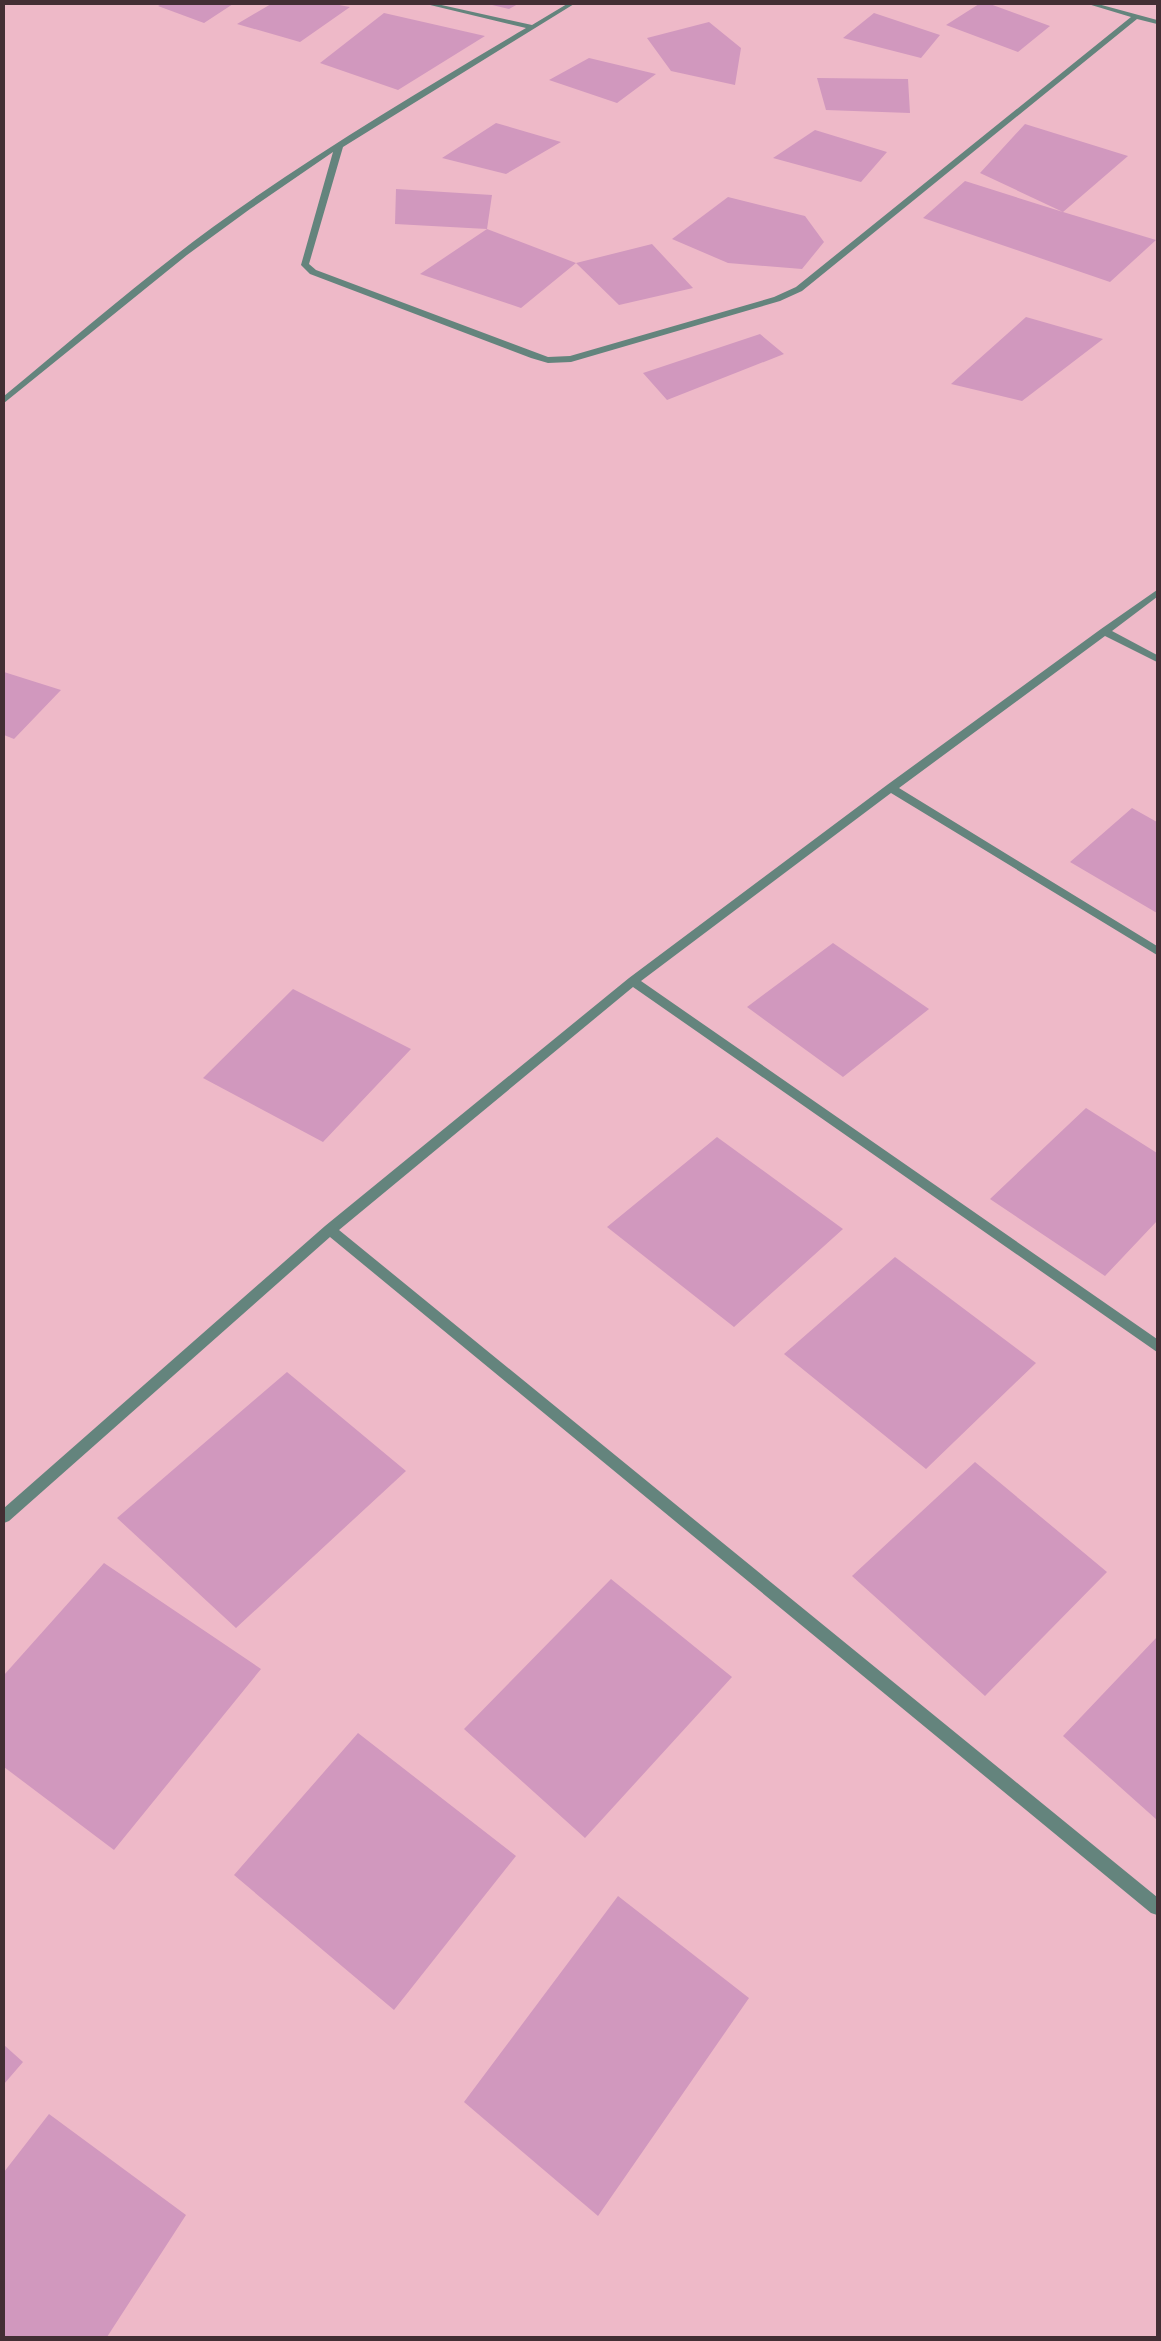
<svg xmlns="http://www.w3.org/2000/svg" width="1161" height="2341" font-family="Overpass,sans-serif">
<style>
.building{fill:#d198be}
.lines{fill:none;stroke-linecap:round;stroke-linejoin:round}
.minor{fill:#64847d;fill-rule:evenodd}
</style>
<rect width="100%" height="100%" fill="#eeb9c8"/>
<path class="building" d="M162 4H233L204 23 158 6Z
M271 4H334L350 7 300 42 237 24Z
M488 4H518L509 9Z
M979 4H990L1050 26 1018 52 946 25Z
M384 13 485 36 398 90 320 63Z
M874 13 940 35 921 58 843 38Z
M709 22 741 48 735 85 671 71 647 38Z
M589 58 656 74 617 103 549 80Z
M817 78 908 79 910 113 826 110Z
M496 123 561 142 506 174 442 158Z
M1025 124 1128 156 1063 212 1156 240 1110 282 923 218 965 181 1063 212 980 173Z
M815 130 887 152 861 182 773 158Z
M396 189 492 195 487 229 395 224Z
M728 197 805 216 824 242 802 269 728 263 672 239Z
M487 229 576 263 652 244 693 288 619 305 576 263 521 308 420 274Z
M1026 317 1103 339 1022 401 951 384Z
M760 334 784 354 667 400 643 373Z
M4 672 61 690 14 739 4 735Z
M1132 808 1157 822V913L1070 862Z
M833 943 929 1009 843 1077 747 1007Z
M293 989 411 1049 323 1142 203 1078Z
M1086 1108 1157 1153V1221L1105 1276 990 1199Z
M717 1137 843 1229 734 1327 607 1227Z
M895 1257 1036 1363 926 1469 784 1354Z
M287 1372 406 1471 236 1628 117 1518Z
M975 1462 1107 1572 985 1696 852 1576Z
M104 1563 261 1669 114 1850 4 1767V1675Z
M611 1579 732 1677 585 1838 464 1729Z
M1157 1637V1820L1063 1736Z
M358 1733 516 1856 394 2010 234 1875Z
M618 1896 749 1998 598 2216 464 2102Z
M4 2045 23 2062 4 2084Z
M49 2114 186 2215 107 2337H4V2172Z"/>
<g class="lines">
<path class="minor" d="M426 4H437L532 25 567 4H574L343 147 309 264 316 270 548 357 570 356 774 297 796 287 1131 17 1088 4H1098L1157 20V24L1137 19 802 291 780 301 571 362 548 363 531 358 310 274 301 265 333 152 250 209 187 255 4 403V396C73 339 141 280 213 227 314 154 420 91 526 28Z
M1157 590V597L1112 631 1157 655V662L1105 636 899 788 1157 946V955L891 793 641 981 1157 1339V1352L633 987 339 1230 1157 1897V1915L1151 1913 330 1237 9 1521 4 1523V1508L325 1226 629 978 887 785 1101 629Z"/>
</g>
<rect width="1161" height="2341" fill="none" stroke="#432e34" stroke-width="10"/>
</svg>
